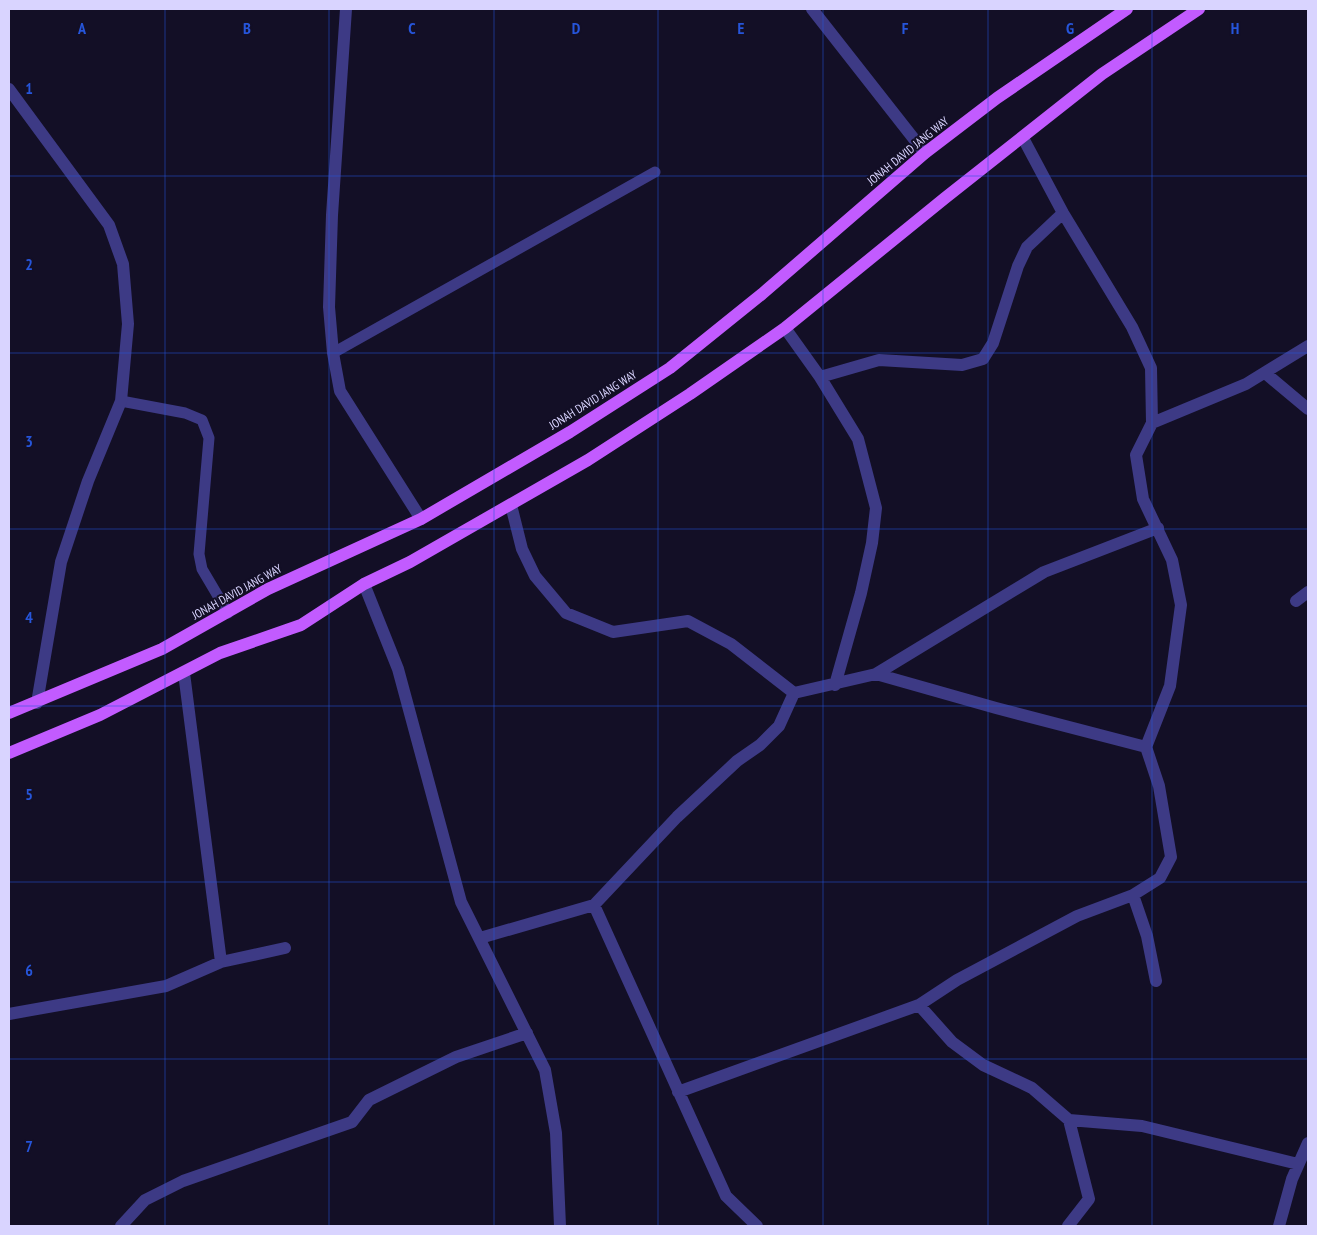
<svg xmlns="http://www.w3.org/2000/svg" width="1317" height="1235" font-family="'PT Sans Narrow',sans-serif">
<style>
.lines{fill:none;stroke-linecap:round;stroke-linejoin:round}
.service{stroke:#3d3a85;stroke-width:11}
.minor{stroke:#3d3a85;stroke-width:12}
.primary{stroke:#c25bff;stroke-width:12}
.grid{fill:none;stroke:#2655da;stroke-width:1;stroke-opacity:0.55}
.labels{text-anchor:middle;stroke-width:4;stroke-linejoin:round;paint-order:stroke}
.street-label{font-size:12px;fill:#d9d4ff;stroke:#130f26}
.grid-label{font-size:16px;text-anchor:middle;font-weight:bold;fill:#2655da;stroke:#130f26;stroke-width:4;stroke-linejoin:round;paint-order:stroke}
</style>
<rect width="100%" height="100%" fill="#130f26"/>
<g class="lines">
<path class="service" d="M333 353 655 172
M121 401 185 413 202 420 209 438 199 554 202 569 228 613"/>
<path class="minor" d="M346 9 332 215 329 307 333 353 340 391 421 519
M812 9 925 153
M9 89 109 225 123 264 128 324 121 401 88 481 61 562 37 703
M785 328 820 377 858 439 876 508 872 543 861 593 835 685
M1265 373 1308 409
M820 377 879 360 962 365 983 359 993 343 1018 266 1027 247 1063 213
M1152 423 1246 384 1308 346
M511 505 522 549 535 576 566 613 613 632 688 621 731 644 794 693 876 674 996 708 1146 747
M364 584 398 669 461 902 545 1070 556 1133 560 1226
M1296 601 1308 592
M184 673 221 962
M876 674 1044 572 1158 528
M1133 895 1147 936 1156 981
M594 905 677 817 737 761 760 745 779 726 794 693
M480 938 594 905 726 1196 757 1226
M919 1005 952 1042 983 1065 1032 1088 1069 1120 1089 1199 1068 1226
M9 1014 166 986 221 962 285 948
M678 1092 919 1005 957 980 1077 916 1133 895 1160 878 1171 857 1159 786 1146 747 1170 686 1181 605 1172 560 1143 499 1136 455 1152 423 1151 368 1132 327 1063 213 1023 138
M1069 1120 1142 1126 1298 1164
M121 1226 145 1200 183 1181 352 1122 369 1100 456 1057 527 1033
M1279 1226 1292 1179 1308 1143"/>
<path class="primary" d="M9 713 162 649 268 589 421 519 570 432 670 368 762 294 925 153 997 98 1127 9
M9 753 100 715 220 653 301 625 364 584 410 562 588 460 690 394 785 328 945 198 1102 74 1199 9"/>
</g>
<path class="grid" d="M165 9V1226M329 9V1226M494 9V1226M658 9V1226M823 9V1226M988 9V1226M1152 9V1226M9 176H1308M9 353H1308M9 529H1308M9 706H1308M9 882H1308M9 1059H1308"/>
<g class="labels">
<g class="street-label">
<text transform="translate(908 151) rotate(-39)" y="4">JONAH DAVID JANG WAY</text>
<text transform="translate(593 400) rotate(-32)" y="4">JONAH DAVID JANG WAY</text>
<text transform="translate(237 592) rotate(-29)" y="4">JONAH DAVID JANG WAY</text>
</g>
</g>
<g class="grid-label">
<text x="82" y="34">A</text>
<text x="247" y="34">B</text>
<text x="412" y="34">C</text>
<text x="576" y="34">D</text>
<text x="741" y="34">E</text>
<text x="905" y="34">F</text>
<text x="1070" y="34">G</text>
<text x="1235" y="34">H</text>
<text x="29" y="94">1</text>
<text x="29" y="270">2</text>
<text x="29" y="447">3</text>
<text x="29" y="623">4</text>
<text x="29" y="800">5</text>
<text x="29" y="976">6</text>
<text x="29" y="1152">7</text>
</g>
<rect width="1317" height="1235" fill="none" stroke="#d9d4ff" stroke-width="20"/>
</svg>
